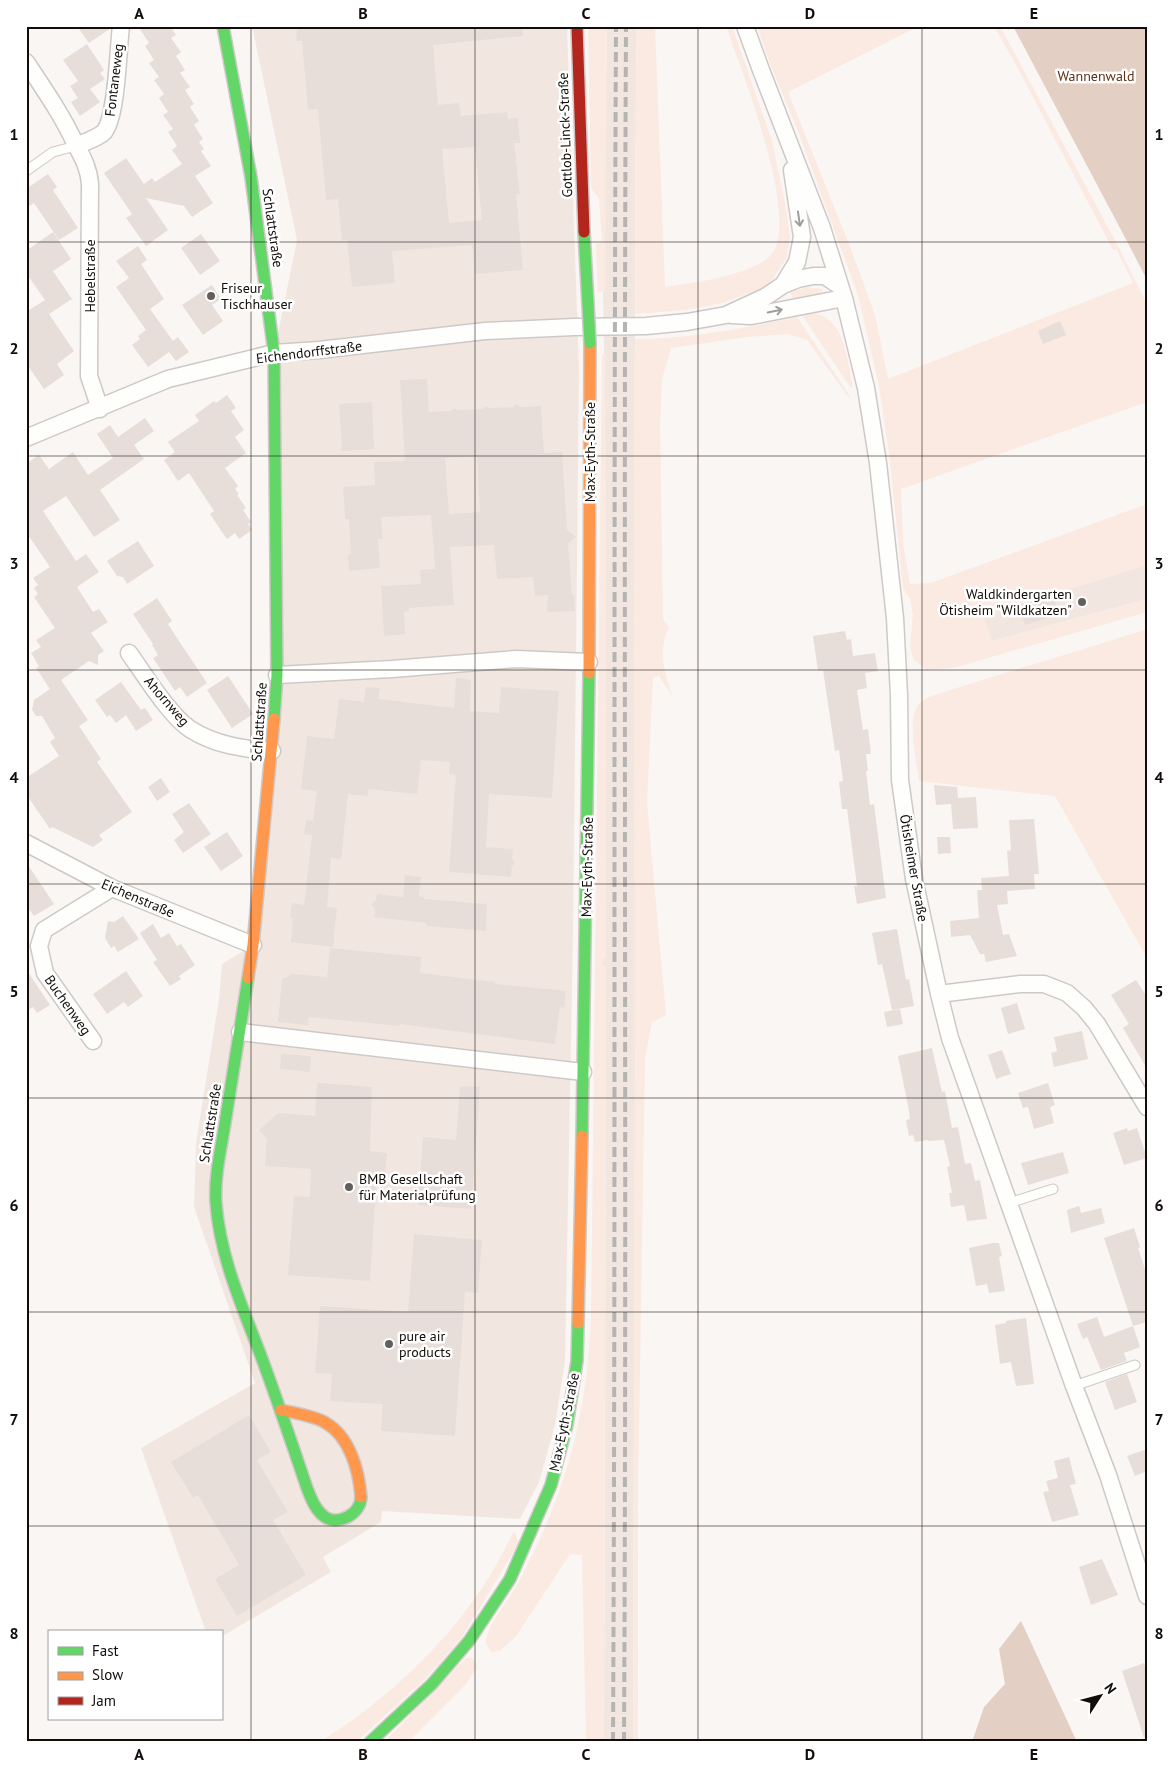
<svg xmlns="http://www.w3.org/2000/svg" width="1173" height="1768" font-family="'PT Sans',sans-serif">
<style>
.built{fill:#f2e7e0}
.green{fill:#faeae1}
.forest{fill:#e3cfc4}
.building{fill:#e7deda;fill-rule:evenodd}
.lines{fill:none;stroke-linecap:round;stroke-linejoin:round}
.lane-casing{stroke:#cec9c7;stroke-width:11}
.street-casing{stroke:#cec9c7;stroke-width:19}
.fast-casing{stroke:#cec9c7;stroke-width:14}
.slow-casing{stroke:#cec9c7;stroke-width:14}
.jam-casing{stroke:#cec9c7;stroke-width:14}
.lane{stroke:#fefefd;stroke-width:9}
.street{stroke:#fefefd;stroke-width:16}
.fast{stroke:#63d668;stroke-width:11}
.slow{stroke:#ff974d;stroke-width:11}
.jam{stroke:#b3261e;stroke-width:11}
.rail{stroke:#b5b4b3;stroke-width:4;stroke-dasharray:10 5;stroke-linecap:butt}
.fast-bridge-casing{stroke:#cec9c7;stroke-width:14;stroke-linecap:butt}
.fast-bridge{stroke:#63d668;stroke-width:11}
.oneway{stroke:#a09e9c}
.grid{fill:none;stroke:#120d0a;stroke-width:1;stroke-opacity:0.55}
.poi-dot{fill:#635f5c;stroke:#fff;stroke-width:2}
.labels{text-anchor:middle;stroke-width:5;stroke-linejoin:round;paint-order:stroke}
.park-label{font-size:14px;fill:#5d3214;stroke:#fff}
.street-label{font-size:14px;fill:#120d0a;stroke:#fff}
.poi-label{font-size:14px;fill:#120d0a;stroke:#fff;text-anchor:start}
.neatline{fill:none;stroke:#120d0a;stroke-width:2}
.grid-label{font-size:16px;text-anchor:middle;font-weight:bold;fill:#120d0a}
</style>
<rect width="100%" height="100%" fill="#faf6f4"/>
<path class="built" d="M252 26H567L579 368 573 937 565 1361 555 1425 539 1482 520 1519 382 1511 381 1522 323 1557 331 1572 221 1637V1632H206L141 1448 255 1383 194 1207 196 1143 219 999 222 964 253 945 272 751 274 353 297 240Z
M607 26H636L635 341V354L634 355 635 1072 633 1742H604L606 1072V966H603V958H606L605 355 604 354 603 291Z
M1147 565V599L992 641 982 615Z"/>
<path class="green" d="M588 26H607L605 291 598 292 596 244 602 243 599 199 591 187Z
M636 26H655L665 287C693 283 749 276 770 256 803 223 740 67 726 26H732L772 141 786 208 790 238 786 259 772 280 760 289 741 296 723 303 686 310 635 314Z
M757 26H919L788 92 849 244 875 315 888 379 1133 283 1117 250H1113L1021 74 994 26H1000L1119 248 1147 304V402L901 489 903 543 910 584 931 583 1147 504V565L983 615 992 641 1147 599V612L957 667 927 670 914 660 910 647 913 615 910 598 903 588 890 461 879 385 858 295 798 131 771 66Z
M807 287 822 289 823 291 819 294 794 301 790 292Z
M800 312C845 310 846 353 853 387H850Z
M797 317 848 393 850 399 807 340 788 334 747 337 671 348 662 379 660 425 663 619 669 627C657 650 665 673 672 696L659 676 653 677 647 803 666 1015 652 1022 645 1058 638 1495V1742H633L635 1072 634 354H635V339C689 339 744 328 797 317Z
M602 354H605L606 958 603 959V966H606V1072L604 1742H586L582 1555 570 1554 516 1636 501 1650 492 1652C488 1648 485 1644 486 1639 490 1621 509 1600 518 1583 523 1575 527 1565 532 1556 570 1477 587 1407 591 1319Z
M1147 629V958L1055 796 919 781C917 762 906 718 919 704 921 701 926 699 929 697 1001 673 1074 653 1147 629Z
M514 1531 519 1543 462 1637 425 1679 356 1742H319C380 1706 443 1647 482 1588 494 1570 504 1550 514 1531Z
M466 1658H471L475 1661 477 1667 466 1684 408 1742H384Z"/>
<path class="forest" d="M1013 26H1147V280L1129 245Z
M1021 1621 1077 1742H972L984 1707 1005 1684 999 1649Z"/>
<path class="building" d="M77 26H111V28L89 43Z
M138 26H170L176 35 171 38 181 52 176 56 185 70 180 73 190 87 185 90 194 104 190 107 199 121 194 125 203 139 199 142 204 149 201 151 211 166 195 176 213 203 192 217 184 206 146 198 168 230 146 246 126 218 132 214 104 173 126 158 144 184 152 178 155 182 182 164 172 150 177 146 168 132 173 129 163 115 168 112 159 98 164 94 154 80 159 77 149 63 154 60 145 46 149 43Z
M297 26H522L523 36 433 45 438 105 459 103 461 116 507 112 508 119 518 118 520 143H514L520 194H516L523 270 475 274 472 245 392 251 395 283 352 287 347 240 342 241 338 199 326 200 318 109 308 110 302 41H296ZM475 147 482 220 449 223 442 149Z
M87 44 104 70 100 73 105 79 90 89 100 102 80 116 71 102 78 98 70 86 78 81 63 60Z
M48 174 57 187 53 190 78 228 59 240 34 203 26 208V189Z
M53 232 71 259 53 271 72 299 49 314 74 351 57 364 64 375 44 389 26 363V312L45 300 26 273V251Z
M201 234 220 261 200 275 181 248Z
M138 246 147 260 141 264 164 299 150 309 173 341 178 337 189 352 176 361 169 352 148 367 132 345 140 339 138 336 146 330 116 287 129 278 116 261Z
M212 285 221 299 212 305 223 321 203 335 182 305Z
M1060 321 1066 335 1043 344 1038 331Z
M427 379 429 412 450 411 454 408 457 410 482 409 486 406 489 408 513 407 517 404 520 407 541 406 544 453 562 452 567 530 576 537 568 544 572 595H574L575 611 547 612 548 595 535 596 533 577 497 579 494 545 450 547 454 605 409 608V611L404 612 405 634 384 636 381 586 421 584 420 570 435 569 431 515 381 517 383 539H378L380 568 349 571 348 555 351 554 349 519H345L343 487 375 485 374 462 405 461 400 380ZM477 456 480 512 449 514 445 458Z
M227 395 236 408 231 411 244 430 235 437 246 453 225 468 238 486 235 489 239 494 237 495 246 508 243 510 251 522 248 524 252 530 239 539 235 533 227 539 224 535 210 514 214 511 189 473 178 481 164 460 175 452 168 442 199 421 195 415 214 401 216 403Z
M372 402 374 449 342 451 339 404Z
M145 418 154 431 134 445 144 459 100 490 120 520 94 537 66 496 43 511 76 561 86 554 99 572 77 587 93 612 99 609 108 622 91 633 104 651 98 655V665L89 661 61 680 88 720 79 726 101 759 97 762 132 812 99 835 103 840 93 847 52 827 50 829 26 794V778L59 756 50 742 55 738 42 716H36L32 710 34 700 50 689 36 668 39 666 31 653 41 647 36 640 55 628 34 597 38 594 34 588 38 585 33 578 50 567 26 532V464L39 455 49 469 73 452 88 475 113 458 97 434 110 425 118 437Z
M138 541 154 566 127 584 123 577 117 576 107 561Z
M1053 595 1060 614 1025 625 1018 605Z
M157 598 172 621 168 624 175 635 207 683 187 697 180 687 175 691 153 658 158 655 152 645 153 644 133 614Z
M845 631 847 640 851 639 853 656 875 653 878 671 865 673 867 688 857 690 863 730 868 729 871 754H866L868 771H866L870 805 874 804 886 898 857 904 854 886H857L847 809H842L839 782 843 781 839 750 835 751 823 670 818 671 813 636Z
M228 676 253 714 232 728 207 690Z
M456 678 471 680 470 711 499 713 501 687 559 691 552 798 489 794 486 847 513 849 512 859 515 863 512 866 511 877 449 872 456 775 449 774 450 762 421 760 417 794 368 789V796L348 794 341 859 331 858 327 907 337 908 333 947 291 942 293 918H290L292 903 304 905 312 835 304 834 306 820 313 821 317 791 301 789 307 736 334 739 339 699 364 702 366 687 380 688 378 699 454 708Z
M121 682 141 710 145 708 153 720 136 731 126 715 116 723 110 715 107 717 95 700Z
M161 778 170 792 157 801 148 787Z
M934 785 957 787 958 798 976 797 978 828 953 829 951 804 936 805Z
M189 803 211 834 183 853 174 840 184 832 172 814Z
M1034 819 1039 874H1034L1035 889 1007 891 1008 904 997 905 1003 935 1009 934 1017 956 986 962 984 954H980L970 935 951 937 950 921 979 918 977 890H982L981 878 1009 876 1007 851 1011 850 1009 820Z
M227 832 243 856 221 871 204 847Z
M937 837H950L951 853 938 854Z
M26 862 54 904 34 916 26 905Z
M405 875 421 877 419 896 424 897V899L487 904 486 931 426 926V923L374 917 375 909 371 905 376 900 377 894 403 897Z
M123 916 139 939 118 952 114 946 111 948 105 938 108 921 114 922Z
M153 924 161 938 169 933 177 946 181 944 195 965 179 976 181 979 170 986 153 962 157 960 140 933Z
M897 929 906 980 909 979 914 1006 892 1010 882 964 878 965 872 933Z
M330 948 421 957 420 973 495 982V984L566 991 564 1008 560 1007 555 1044 400 1024V1026L309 1017 308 1025 278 1022 282 979 293 974 327 977Z
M26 969 50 1005 37 1013 33 1007 26 1011Z
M126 971 143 996 128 1007 124 1002 107 1014 93 994Z
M1136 980 1147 997V1069L1123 1028 1129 1024 1111 995Z
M1017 1003 1025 1029 1008 1034 1001 1008Z
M900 1009 903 1024 887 1027 884 1012Z
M1082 1031 1088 1059 1054 1067 1051 1053 1057 1051 1054 1037Z
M932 1048 942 1092 945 1091 952 1128 958 1127 965 1164 971 1163 975 1181 980 1180 987 1219 967 1221 964 1205 951 1207 949 1193H952L947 1167 950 1166 944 1140 928 1141V1140L915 1142 913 1135 909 1136 906 1120 910 1119 909 1111 898 1056Z
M1002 1050 1011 1074 996 1079 988 1055Z
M281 1054 311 1056 310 1072 280 1069Z
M317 1083 372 1087 370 1151 387 1153 385 1174H377L370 1281 288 1275 294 1196 310 1197 311 1169 265 1166 267 1139 259 1130 278 1113 315 1116Z
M1048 1083 1055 1105 1050 1107 1054 1123 1034 1129 1028 1107 1023 1108 1018 1093Z
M460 1086 480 1087 471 1209 418 1205 423 1137 456 1140Z
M1127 1128 1128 1131 1137 1128 1147 1158 1124 1165 1113 1133Z
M1063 1152 1069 1173 1028 1185 1021 1163Z
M1079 1206 1081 1213 1101 1208 1105 1223 1071 1233 1067 1210Z
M1134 1228 1140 1247 1138 1248 1147 1275V1322L1133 1326 1104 1238Z
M414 1234 482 1240 478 1293 465 1292 455 1436 381 1431 383 1404 330 1401 332 1374 315 1373 320 1306 408 1312Z
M993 1243H999L1002 1256 999 1257 1005 1291 989 1293 987 1284 976 1286 969 1248Z
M1097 1317 1104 1337 1133 1326 1140 1347 1124 1353 1127 1361 1101 1370 1087 1337 1083 1339 1077 1324Z
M1026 1318 1034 1384 1016 1386 1011 1362 1000 1364 995 1325 1006 1323V1321Z
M1127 1374 1137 1402 1115 1410 1105 1382Z
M249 1415 271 1452 257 1460 288 1512 273 1520 306 1575 237 1616 215 1579 239 1565 198 1495 193 1498 171 1462Z
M1147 1449V1471L1135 1476 1127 1456Z
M1069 1457 1076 1484 1070 1485 1079 1515 1052 1522 1043 1492 1049 1491 1046 1481 1058 1478 1054 1461Z
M1102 1559 1118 1595 1091 1605 1079 1567Z
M1144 1663 1147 1672V1737L1144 1738 1122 1671Z"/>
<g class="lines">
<defs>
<path id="lane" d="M26 171 53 152 76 146
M1009 1203 1053 1189
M1074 1386 1135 1365"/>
<path id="street" d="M745 26 761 70 822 228 844 298 866 388 878 463 895 618 899 695 900 780 914 879 939 994 950 1038 1074 1386 1108 1475 1147 1596
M26 62C44 89 62 115 76 145 83 158 89 169 90 184L89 376 100 409
M76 146C85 142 98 138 104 132 117 117 118 49 121 26
M783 285 797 262 802 237 792 170
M731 315 751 316 844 298
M26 438 168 379 274 353 319 350 485 331 574 327 646 326 687 322 726 315 765 297 783 285 798 279 813 276H825L840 286
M129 653C144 674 170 716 190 729 215 745 243 749 272 751
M277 675 392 669 516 659 589 662
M26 843 112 888 253 945
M939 994 1020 984H1044L1067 993 1084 1008 1097 1024 1147 1107
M240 1032 583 1072
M93 1041 45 973 39 946 44 930 112 888"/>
<path id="fast" d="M223 26 251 177 274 353 277 675 274 719
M584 232 588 304
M248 978C241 1024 233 1070 226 1117 222 1145 214 1175 216 1203 220 1257 242 1306 261 1356 277 1399 292 1444 307 1488 311 1498 315 1510 325 1517 338 1526 361 1514 361 1497
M582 1136 589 673
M370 1742 432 1684 469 1641 510 1579 551 1485 567 1425 577 1361 578 1323"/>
<path id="slow" d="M589 673 590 343
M248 978 253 945 274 719
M578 1323 582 1136
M281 1410C294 1413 315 1416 326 1423 350 1437 359 1471 361 1497"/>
<path id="jam" d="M577 26 584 232"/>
</defs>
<use href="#lane" class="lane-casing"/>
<use href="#street" class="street-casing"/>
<use href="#fast" class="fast-casing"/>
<use href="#slow" class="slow-casing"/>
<use href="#jam" class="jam-casing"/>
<use href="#lane" class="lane"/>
<use href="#street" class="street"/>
<use href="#fast" class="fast"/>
<use href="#slow" class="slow"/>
<use href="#jam" class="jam"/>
<path class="rail" d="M613 1742C616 1170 613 598 616 26
M624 1742C627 1170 623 598 626 26"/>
<defs>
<path id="fast-bridge" d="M588 304 590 343"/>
</defs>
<use href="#fast-bridge" class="fast-bridge-casing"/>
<use href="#fast-bridge" class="fast-bridge"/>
</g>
<defs><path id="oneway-shaft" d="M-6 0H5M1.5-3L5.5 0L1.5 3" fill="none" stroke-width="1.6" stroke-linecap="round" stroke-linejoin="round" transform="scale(1.25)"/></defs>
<g class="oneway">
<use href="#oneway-shaft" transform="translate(799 219) rotate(82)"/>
<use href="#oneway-shaft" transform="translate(775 311) rotate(-11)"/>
</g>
<path class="grid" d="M251 26V1742M475 26V1742M698 26V1742M922 26V1742M26 242H1147M26 456H1147M26 670H1147M26 884H1147M26 1098H1147M26 1312H1147M26 1526H1147"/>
<g class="poi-dot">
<circle cx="211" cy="296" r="5"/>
<circle cx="1082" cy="602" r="5"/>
<circle cx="349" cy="1187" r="5"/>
<circle cx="389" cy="1344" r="5"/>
</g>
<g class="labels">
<g class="park-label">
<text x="1096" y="81">Wannenwald</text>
</g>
<g class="street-label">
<text transform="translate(114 80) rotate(-83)" y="5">Fontaneweg</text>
<text transform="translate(565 135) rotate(-92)" y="5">Gottlob-Linck-Straße</text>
<text transform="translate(273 228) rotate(82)" y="5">Schlattstraße</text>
<text transform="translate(90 276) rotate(-90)" y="5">Hebelstraße</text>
<text transform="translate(309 352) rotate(-7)" y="5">Eichendorffstraße</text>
<text transform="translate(590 452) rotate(-90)" y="5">Max-Eyth-Straße</text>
<text transform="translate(167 701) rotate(49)" y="5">Ahornweg</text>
<text transform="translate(259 722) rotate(-86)" y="5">Schlattstraße</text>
<text transform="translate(587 867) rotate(-89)" y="5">Max-Eyth-Straße</text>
<text transform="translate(914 868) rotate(80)" y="5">Ötisheimer Straße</text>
<text transform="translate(138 898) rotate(23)" y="5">Eichenstraße</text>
<text transform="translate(68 1005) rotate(55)" y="5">Buchenweg</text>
<text transform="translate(210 1123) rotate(-81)" y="5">Schlattstraße</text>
<text transform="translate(564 1422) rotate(-78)" y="5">Max-Eyth-Straße</text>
</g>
<g class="poi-label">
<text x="221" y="293">Friseur<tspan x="221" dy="16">Tischhauser</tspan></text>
<text x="1072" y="599" text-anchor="end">Waldkindergarten<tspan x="1072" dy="16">Ötisheim "Wildkatzen"</tspan></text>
<text x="359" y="1184">BMB Gesellschaft<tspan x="359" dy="16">für Materialprüfung</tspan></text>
<text x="399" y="1341">pure air<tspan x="399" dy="16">products</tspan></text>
</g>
</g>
<rect width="1173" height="1768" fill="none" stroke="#ffffff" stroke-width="55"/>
<rect x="48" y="1630" width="175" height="90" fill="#ffffff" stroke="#a09e9d"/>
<rect x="58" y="1647" width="25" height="8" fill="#63d668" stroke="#a09e9d"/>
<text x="92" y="1656" font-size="15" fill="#120d0a">Fast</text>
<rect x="58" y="1672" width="25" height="8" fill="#ff974d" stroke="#a09e9d"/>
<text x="92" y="1680" font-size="15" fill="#120d0a">Slow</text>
<rect x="58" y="1697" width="25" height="8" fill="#b3261e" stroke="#a09e9d"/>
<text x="92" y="1706" font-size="15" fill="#120d0a">Jam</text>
<g transform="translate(1100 1696) rotate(54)" stroke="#ffffff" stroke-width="4" paint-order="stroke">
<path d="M0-4L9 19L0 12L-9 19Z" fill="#120d0a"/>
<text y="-8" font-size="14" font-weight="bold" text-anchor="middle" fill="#120d0a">N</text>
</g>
<rect x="28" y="28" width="1118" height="1712" class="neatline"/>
<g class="grid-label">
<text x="139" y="19">A</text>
<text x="363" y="19">B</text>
<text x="586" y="19">C</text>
<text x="810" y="19">D</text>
<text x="1034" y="19">E</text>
<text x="14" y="140">1</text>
<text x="1159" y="140">1</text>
<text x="14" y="354">2</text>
<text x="1159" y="354">2</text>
<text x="14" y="569">3</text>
<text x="1159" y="569">3</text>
<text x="14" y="783">4</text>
<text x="1159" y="783">4</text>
<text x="14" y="997">5</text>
<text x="1159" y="997">5</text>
<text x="14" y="1211">6</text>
<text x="1159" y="1211">6</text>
<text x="14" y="1425">7</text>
<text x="1159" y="1425">7</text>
<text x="14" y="1639">8</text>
<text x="1159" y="1639">8</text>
<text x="139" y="1760">A</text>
<text x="363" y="1760">B</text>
<text x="586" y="1760">C</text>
<text x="810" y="1760">D</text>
<text x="1034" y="1760">E</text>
</g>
</svg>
